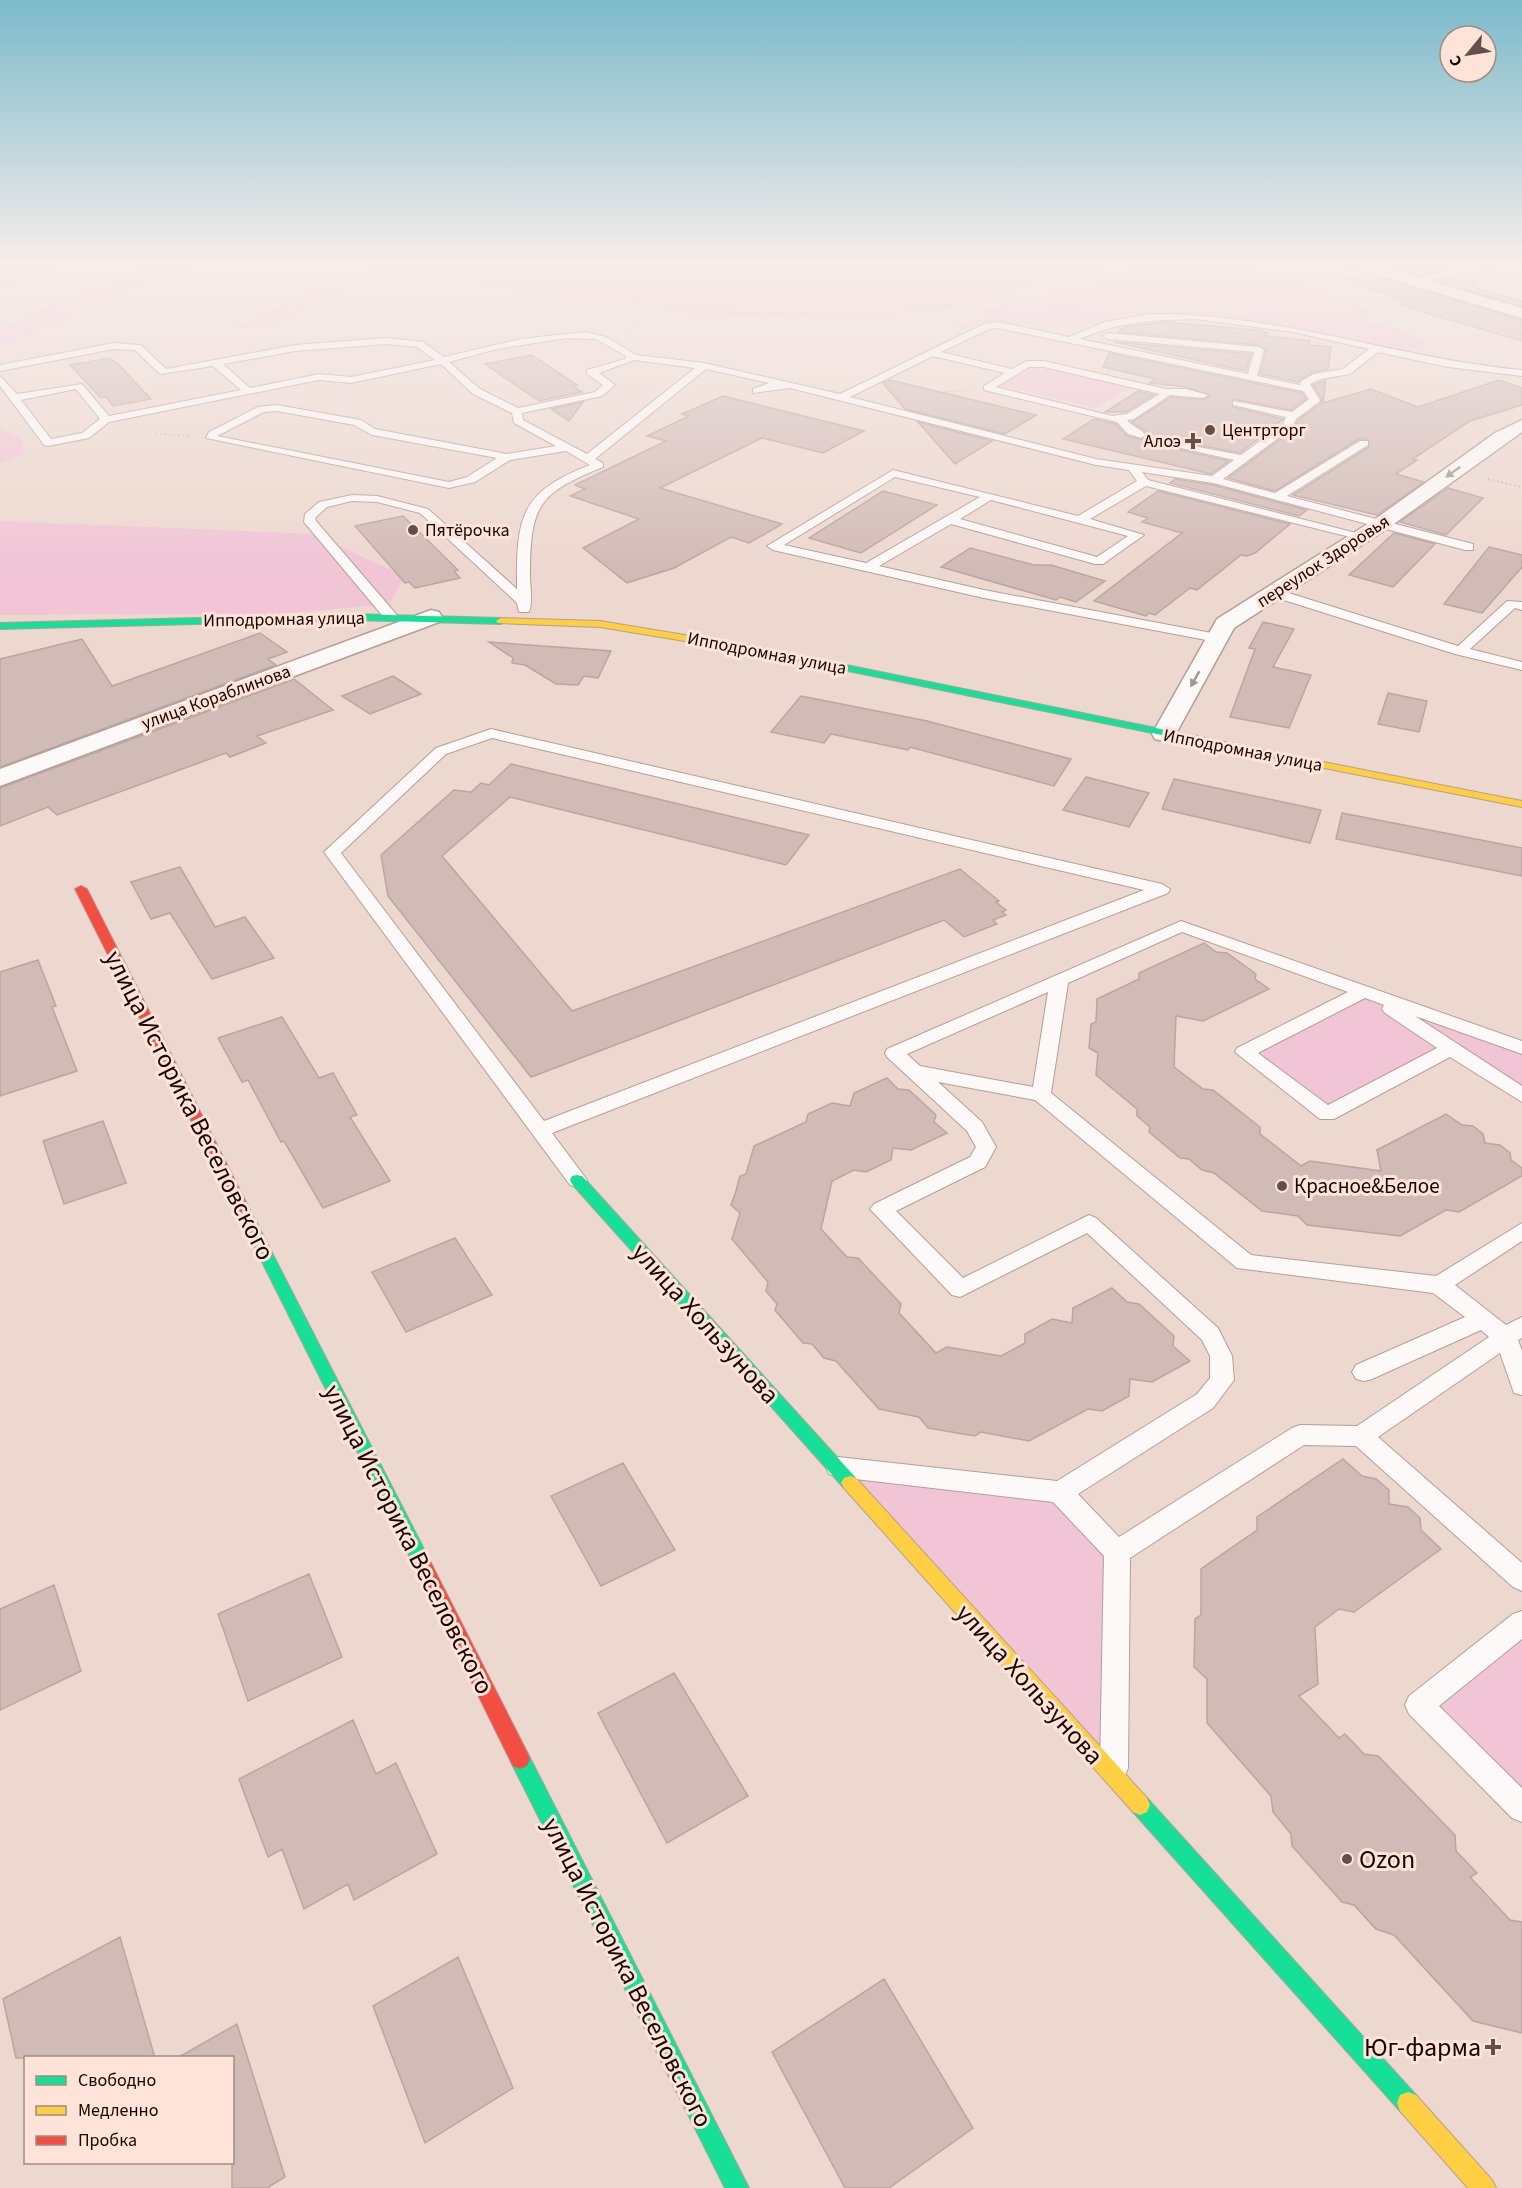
<svg xmlns="http://www.w3.org/2000/svg" width="1522" height="2188" font-family="'Source Sans 3',sans-serif">
<style>
.green{fill:#f1c5d6}
.building{fill:#d1bbb7;stroke:#bba5a1;stroke-width:1.5}
.lines{fill:none;stroke-linecap:round;stroke-linejoin:round}
.lane-casing{stroke:#b49f97;stroke-width:2}
.street-casing{stroke:#b49f97;stroke-width:3}
.fast-casing{stroke:#b49f97;stroke-width:2}
.slow-casing{stroke:#b49f97;stroke-width:2}
.jam-casing{stroke:#b49f97;stroke-width:2}
.path-far1{stroke:#c5bdba;stroke-width:1.5;stroke-dasharray:1.5 2;stroke-linecap:butt}
.path{stroke:#c5bdba;stroke-width:2;stroke-dasharray:1.5 3;stroke-linecap:butt}
.lane{fill:#fcf9f8;fill-rule:evenodd}
.street{fill:#fcf9f8;fill-rule:evenodd}
.fast{fill:#16e098;fill-rule:evenodd}
.slow{fill:#ffcf43;fill-rule:evenodd}
.jam{fill:#f24e42;fill-rule:evenodd}
.oneway{fill:#a29895}
.poi-dot{fill:#645049;stroke:#fee3d9;stroke-width:2}
.labels{text-anchor:middle;stroke-width:6;stroke-linejoin:round;paint-order:stroke}
.far-poi-label{font-size:18px;fill:#1a0601;stroke:#fee3d9;text-anchor:start}
.far-street-label{font-size:18px;fill:#1a0601;stroke:#fee3d9}
.poi-label{font-size:21px;fill:#1a0601;stroke:#fee3d9;text-anchor:start}
.near-street-label{font-size:26px;fill:#1a0601;stroke:#fee3d9}
.near-poi-label{font-size:26px;fill:#1a0601;stroke:#fee3d9;text-anchor:start}
</style>
<rect width="100%" height="100%" fill="#edd8d0"/>
<path class="green" d="M0 265H57L0 293Z
M149 265H196L0 346V328Z
M359 265H1114L952 308 927 312 698 317 648 306 537 296Z
M1154 265H1231L1256 272 1290 275 1370 311 1358 318 1407 333 1425 343 1409 351 1257 321 1160 314H1130L1080 324 1050 326 981 323 964 329 956 325 991 314 980 311Z
M347 288 266 328H235L312 290Z
M1032 365 1130 387 1096 408 997 385Z
M0 429 22 439 25 453 0 464Z
M0 521 315 534 405 577 389 604 277 614 0 615Z
M1364 991 1522 1048V1095L1452 1049 1327 1114 1244 1052Z
M834 1466 1060 1492 1117 1552 1114 1777Z
M1522 1623V1808L1419 1705Z"/>
<path class="building" d="M1412 265 1427 270 1440 271 1420 276 1393 268Z
M1367 274 1522 320V341L1419 311H1421L1400 304 1407 302 1345 279Z
M1455 276 1479 284 1470 286 1522 301V306L1436 281Z
M1165 322 1258 330 1267 332 1266 336 1310 341 1309 345 1331 347 1328 369 1313 372 1298 382 1260 374 1266 351 1259 345 1118 332 1124 327Z
M1114 342 1251 354 1246 371Z
M1109 353 1302 393 1306 399 1291 410 1232 399 1233 407 1283 419 1240 453 1171 440 1172 448 1229 461 1211 474 1063 439 1094 419 1116 424 1127 436 1142 440 1148 433 1132 422 1171 397 1203 400 1210 396 1187 387 1150 383 1156 379 1103 367Z
M532 355 577 385 572 386 582 392 539 401 485 364Z
M110 358 117 363 151 399 113 406 106 397 101 398 70 365Z
M890 380 1036 415 1005 434 905 409 883 383Z
M1326 380 1323 403 1371 389 1418 407 1499 380 1522 388V405L1470 421 1413 459 1417 460 1396 474 1424 482 1377 515 1293 495 1369 447 1368 439H1359L1275 491 1228 478 1293 430 1298 420 1320 404 1322 399 1313 385Z
M1138 391 1154 395 1126 412H1105Z
M723 396 864 431 823 453 762 438 660 488 782 524 749 543 731 537 674 568 627 583 583 548 639 519 570 496 585 489 575 485 666 441 647 436 689 416 682 414Z
M583 402 569 421 551 409Z
M918 422 992 441 955 464Z
M1175 479 1213 485 1307 510 1299 516 1170 483Z
M1448 488 1483 498 1446 535 1400 522Z
M883 491 937 505 861 553 809 538Z
M1158 491 1290 524 1255 553 1247 556 1241 555 1197 590 1190 588 1155 615 1149 613 1146 616 1094 601 1182 533 1142 522 1148 518 1128 512Z
M403 516 458 570 454 571 460 578 415 588 409 582 405 583 355 526Z
M1394 533 1435 544 1393 587 1349 575Z
M1489 547 1522 555V567L1482 613 1444 604Z
M970 548 1034 565H1051L1105 581 1076 602 1060 597 1056 600 941 567Z
M1263 622 1294 629 1273 667 1311 675 1289 728 1230 717 1255 649 1249 648Z
M260 633 287 652 268 659 276 665 0 767V659L82 639 112 686Z
M489 642 585 649 611 651 598 678 584 676 578 685 556 684 525 665 512 663 513 658Z
M393 676 421 694 370 714 342 696Z
M294 679 333 710 257 736 266 743 230 757 226 753 57 815 48 807 0 826V788Z
M1388 693 1427 701 1419 732 1378 724Z
M801 696 927 721 1071 759 1054 786 910 747 908 750 831 734 824 743 771 732Z
M511 764 809 835 786 865 510 797 442 856 572 1011 960 869 999 901 996 902 1006 910 1002 912 1006 915 993 920 997 924 964 937 944 920 531 1077 388 896 381 855 454 790 471 792 481 783 489 785Z
M1086 777 1149 793 1129 827 1063 810Z
M1174 779 1321 810 1310 843 1162 809Z
M1342 813 1522 848V876L1336 839Z
M180 867 215 927 245 917 274 958 212 979 170 913 151 919 131 882Z
M1204 943 1216 952 1227 953 1256 974 1255 979 1269 989 1203 1021 1176 1016 1174 1067 1203 1089 1213 1090 1260 1127V1134L1301 1166 1310 1161 1381 1171 1377 1150 1446 1114 1462 1125 1473 1126 1483 1134 1485 1143 1500 1145 1510 1153 1511 1160 1522 1168V1176L1459 1212 1446 1210 1400 1236 1307 1225 1298 1216 1262 1211 1214 1173 1202 1170 1189 1159 1180 1158 1149 1132 1150 1127 1137 1116V1109L1096 1075 1098 1053 1089 1048 1091 1024 1096 1022 1097 999 1139 979V973Z
M38 960 56 1006 52 1007 77 1071 0 1096V972Z
M282 1017 319 1078 333 1073 357 1115 350 1117 390 1181 323 1208 284 1141 281 1142 248 1080 242 1082 218 1038Z
M887 1078 898 1089 909 1090 936 1115 934 1122 947 1133 911 1150 893 1148 891 1160 866 1172 854 1170 832 1181 821 1229 847 1257 858 1258 901 1304 899 1313 936 1353 947 1347 1001 1356 1025 1343V1334L1052 1319 1072 1323 1073 1308 1112 1288 1127 1302 1139 1304 1174 1336 1173 1346 1190 1361 1152 1382 1130 1379 1129 1396 1102 1411 1088 1409 1029 1441 981 1432 975 1436 928 1428 919 1417 879 1409 836 1361 824 1358 812 1344 803 1343 775 1310 777 1304 766 1291 768 1282 732 1239 740 1213 731 1205 736 1191 740 1176 746 1174 754 1146 806 1122 808 1114 832 1103 850 1106 854 1093Z
M103 1121 126 1183 64 1204 43 1141Z
M455 1238 492 1295 406 1332 372 1272Z
M1343 1459 1362 1476 1376 1479 1389 1490V1504L1408 1507 1420 1518 1421 1530 1441 1549 1354 1612 1339 1609 1315 1627 1318 1684 1299 1696 1339 1738 1345 1734 1364 1754 1378 1756 1455 1835 1456 1851 1477 1873 1470 1877 1510 1920 1522 1922V2033L1473 2021 1394 1935 1376 1929 1354 1905 1342 1902 1292 1846 1291 1834 1273 1812 1271 1796 1207 1723V1679L1194 1667 1195 1619 1201 1615V1569L1257 1530V1517Z
M623 1463 675 1550 601 1586 551 1496Z
M309 1574 342 1657 248 1701 218 1614Z
M54 1585 81 1671 0 1710V1609Z
M674 1673 748 1796 667 1843 598 1713Z
M353 1720 376 1774 396 1763 437 1854 354 1900 348 1884 304 1909 282 1849 268 1857 239 1779Z
M120 1937 155 2058H16L3 1999Z
M458 1957 513 2088 425 2143 373 2006Z
M884 1979 973 2128 889 2188H845L772 2052Z
M237 2024 285 2177 267 2188H232V2058H177Z"/>
<g class="lines">
<defs>
<path id="lane" d="M1475 265H1490L1413 284 1409 281Z
M1150 314C1280 313 1395 358 1522 370V376L1448 367 1378 352 1350 374 1321 379 1310 384 1320 400 1319 402 1296 419 1292 428 1223 479 1275 493 1360 441H1368V445L1287 496 1473 544V550H1465L1213 483 1142 472 1148 480 1368 536 1362 540 1146 486 1090 519 1144 535 1103 564H1095L951 524 879 566 984 590 1222 635V641L1217 642 984 598 773 550 767 546 893 470 1078 516 1137 481 1129 470 1096 465 790 388 753 393V389L769 383 706 369 595 459 603 463V467C539 493 530 505 530 575 530 586 533 602 529 612H519L517 603 420 513 377 502 352 501 327 507 315 518 316 521 396 614 398 617 391 621 386 620 304 522 305 514 319 502 352 495 377 496 428 509 517 589C516 517 520 492 590 465L566 451 510 460 475 482 449 488 206 438 209 432 258 407 277 405 361 420 375 429 507 454 556 446 514 423 512 413 473 394 441 364 351 383 319 380 109 422 89 438 48 446 44 445 0 386V376L17 394 82 384 109 416 241 390 213 366 160 374 135 350 114 349 0 371V365L114 343 141 345 166 369 295 345 387 338 423 342 444 357 521 339 585 332 606 337 636 355 704 363 840 394 984 324 998 322 1069 337 1105 322ZM1196 319 1293 332 1369 349 1343 369 1314 374 1301 381 1300 385 1257 376 1264 350 1259 347 1108 333 1103 336 1108 339 1254 352 1248 374 1080 339C1122 321 1151 320 1196 319ZM998 328 1303 391 1309 399 1292 412 1233 401V405L1286 417 1283 424 1241 455 1172 442V446L1234 460 1212 476 1096 459 850 397 933 356 1005 373 984 386V390L1117 422 1128 434 1141 438 1146 435C1141 429 1133 427 1127 420L1134 419 1170 395 1203 398 1208 395 1186 389H1166L1044 361H1027L1012 369 941 352 989 329ZM567 338 596 339 626 356 625 359 587 370V374L603 385 595 392 518 408 480 389 449 362 497 349ZM387 344 417 347 435 360 351 377 319 374 250 388 223 364 295 351ZM634 360 695 368 587 454 523 420 522 413 602 396 615 385 599 373ZM1029 367H1044L1160 394 1127 414 1112 416 996 387ZM76 389 100 419 82 433 51 439 21 400ZM277 411 354 425 372 435 497 458 467 477 449 482 217 436 264 412ZM895 477 980 497 866 563 784 545ZM991 500 1128 536 1097 557 960 519Z
M1276 589 1458 646 1507 601 1522 602V610L1515 608 1470 649 1522 662V670L1455 654 1271 596V590Z
M491 729 1162 884 1170 889 1168 893 552 1133 587 1180 584 1185 577 1187 570 1185 324 852 436 748ZM492 738 1144 890 544 1121 341 853 446 754Z
M1181 921 1522 1041V1054L1415 1016 1522 1086V1102L1450 1057 1334 1119H1320L1235 1052 1237 1048 1348 992 1182 932 1068 983 1051 1093 1251 1255 1436 1276 1522 1223V1241L1455 1285 1506 1325 1522 1317V1338L1518 1340 1522 1351V1395L1514 1393 1500 1353 1378 1437 1522 1563V1591L1513 1587 1356 1446 1304 1445 1130 1558 1128 1768 1124 1778 1114 1782 1104 1778 1100 1768 1104 1556 1053 1502 838 1477 829 1474 826 1467 829 1460 838 1457 1057 1481 1197 1394 1210 1378V1356L1202 1340 1087 1233 960 1297 952 1295 870 1209 874 1204 970 1157 976 1147 967 1131 887 1057 885 1053 887 1049ZM1048 992 1033 1087 920 1066 907 1054ZM1365 998 1384 1005 1382 1009 1385 1013 1437 1048 1328 1105 1258 1053ZM938 1082 1035 1100 1237 1268 1433 1293 1465 1317 1356 1365 1352 1372 1356 1379 1364 1381 1372 1379 1481 1330 1489 1337 1357 1426 1300 1425 1292 1428 1119 1537 1078 1494 1213 1408 1234 1380 1232 1356 1218 1328 1096 1218 1089 1215 963 1278 896 1211 985 1167 996 1147 982 1122Z
M1522 1611V1639L1439 1706 1522 1788V1822L1512 1818 1409 1714 1405 1705 1409 1696 1513 1614Z"/>
<path id="street" d="M1352 265H1374L1522 308V318L1354 268Z
M1522 420V432L1388 528 1234 628 1173 739 1164 741 1155 739 1152 734 1217 619 1374 520 1495 433Z
M431 610 439 612 442 617 439 622 0 786V769Z"/>
<path id="fast" d="M351 614 501 618 506 621 501 624 351 620 0 629V623Z
M763 648 1318 761 1323 764 1318 767 760 653V649Z
M577 1175 582 1176 856 1478 859 1483 856 1488 850 1490 844 1488 572 1184 570 1180 572 1176Z
M242 1203 247 1204 249 1208 428 1557 431 1563 428 1569 422 1571 416 1569 235 1208 237 1204Z
M520 1749 527 1752 749 2188H725L513 1766 510 1759 513 1752Z
M1140 1795 1147 1798 1416 2095 1419 2103 1416 2111 1408 2114 1400 2111 1133 1812 1130 1805 1133 1798Z"/>
<path id="slow" d="M501 618 600 621 763 648 768 651 763 654 600 627 498 623 496 621Z
M1318 761 1522 801V807L1314 766 1313 764Z
M850 1476 856 1478 1147 1798 1150 1805 1147 1812 1140 1815 1133 1812 844 1488 841 1483 844 1478Z
M1408 2092 1416 2095 1492 2180 1496 2188H1468L1400 2111 1397 2103 1400 2095Z"/>
<path id="jam" d="M81 886 87 889 249 1208 247 1212H237L235 1208 75 889Z
M422 1555 428 1557 527 1752 530 1759 527 1766 520 1769 513 1766 413 1563 416 1557Z"/>
</defs>
<use href="#lane" class="lane-casing"/>
<use href="#street" class="street-casing"/>
<use href="#fast" class="fast-casing"/>
<use href="#slow" class="slow-casing"/>
<use href="#jam" class="jam-casing"/>
<path class="path-far1" d="M452 265 506 286 747 314H894L966 303 981 305
M585 265 611 273H630L638 277V281L630 288 631 295 646 311 630 332
M899 265H934
M940 265 947 281 974 302
M1141 265 1151 267 1179 296
M0 276 18 265
M1050 312H1079
M944 392 967 390
M1231 432 1242 425"/>
<path class="path" d="M156 434 190 436
M1228 434 1233 431
M1488 479 1522 487"/>
<use href="#lane" class="lane"/>
<use href="#street" class="street"/>
<use href="#fast" class="fast"/>
<use href="#slow" class="slow"/>
<use href="#jam" class="jam"/>
</g>
<defs><path id="oneway-solid" d="M-6-.8H1V-3.2L6.5 0L1 3.2V.8H-6Z" transform="scale(1.5)"/></defs>
<g class="oneway">
<use href="#oneway-solid" transform="translate(1453 472) rotate(144)"/>
<use href="#oneway-solid" transform="translate(1195 679) rotate(119)"/>
</g>
<linearGradient id="sky" x2="0" y2="1"><stop stop-color="#7cbacb"/><stop offset="0.46" stop-color="#f7edea"/><stop offset="1" stop-color="#f7edea" stop-opacity="0"/></linearGradient>
<rect width="1522" height="571" fill="url(#sky)"/>
<g class="poi-dot">
<circle cx="1210" cy="430" r="6"/>
<path d="M1190 432h6v6h6v6h-6v6h-6v-6h-6v-6h6z"/>
<circle cx="413" cy="530" r="6"/>
<circle cx="1282" cy="1186" r="6"/>
<circle cx="1347" cy="1859" r="6"/>
<path d="M1490 2038h6v6h6v6h-6v6h-6v-6h-6v-6h6z"/>
</g>
<g class="labels">
<g class="far-poi-label">
<text x="1222" y="436">Центрторг</text>
<text x="1181" y="447" text-anchor="end">Алоэ</text>
<text x="425" y="536">Пятёрочка</text>
</g>
<g class="far-street-label">
<text transform="translate(1323 561) rotate(-33)" y="6">переулок Здоровья</text>
<text transform="translate(284 619) rotate(-1)" y="6">Ипподромная улица</text>
<text transform="translate(767 653) rotate(11)" y="6">Ипподромная улица</text>
<text transform="translate(216 697) rotate(-20)" y="6">улица Кораблинова</text>
<text transform="translate(1243 750) rotate(11)" y="6">Ипподромная улица</text>
</g>
<g class="poi-label">
<text x="1294" y="1193">Красное&amp;Белое</text>
</g>
<g class="near-street-label">
<text transform="translate(190 1105) rotate(63)" y="9">улица Историка Веселовского</text>
<text transform="translate(706 1323) rotate(48)" y="9">улица Хользунова</text>
<text transform="translate(409 1539) rotate(63)" y="9">улица Историка Веселовского</text>
<text transform="translate(1030 1684) rotate(48)" y="9">улица Хользунова</text>
<text transform="translate(628 1972) rotate(63)" y="9">улица Историка Веселовского</text>
</g>
<g class="near-poi-label">
<text x="1359" y="1868">Ozon</text>
<text x="1481" y="2056" text-anchor="end">Юг-фарма</text>
</g>
</g>
<rect x="24" y="2056" width="210" height="108" fill="#fee3d9" stroke="#a38b83" stroke-width="1.5"/>
<rect x="36" y="2076" width="30" height="9" fill="#16e098" stroke="#a38b83" stroke-width="1.5"/>
<text x="78" y="2086" font-size="18" fill="#1a0601">Свободно</text>
<rect x="36" y="2106" width="30" height="9" fill="#ffcf43" stroke="#a38b83" stroke-width="1.5"/>
<text x="78" y="2116" font-size="18" fill="#1a0601">Медленно</text>
<rect x="36" y="2136" width="30" height="9" fill="#f24e42" stroke="#a38b83" stroke-width="1.5"/>
<text x="78" y="2146" font-size="18" fill="#1a0601">Пробка</text>
<g transform="translate(1468 54) rotate(240)"><circle r="28" fill="#fee3d9" stroke="#a38b83" stroke-width="1.5"/>
<path d="M0-4.5L10 22L0 15L-10 22Z" fill="#645049"/>
<text y="-9" font-size="16" font-weight="bold" text-anchor="middle" fill="#1a0601">С</text>
</g>
</svg>
